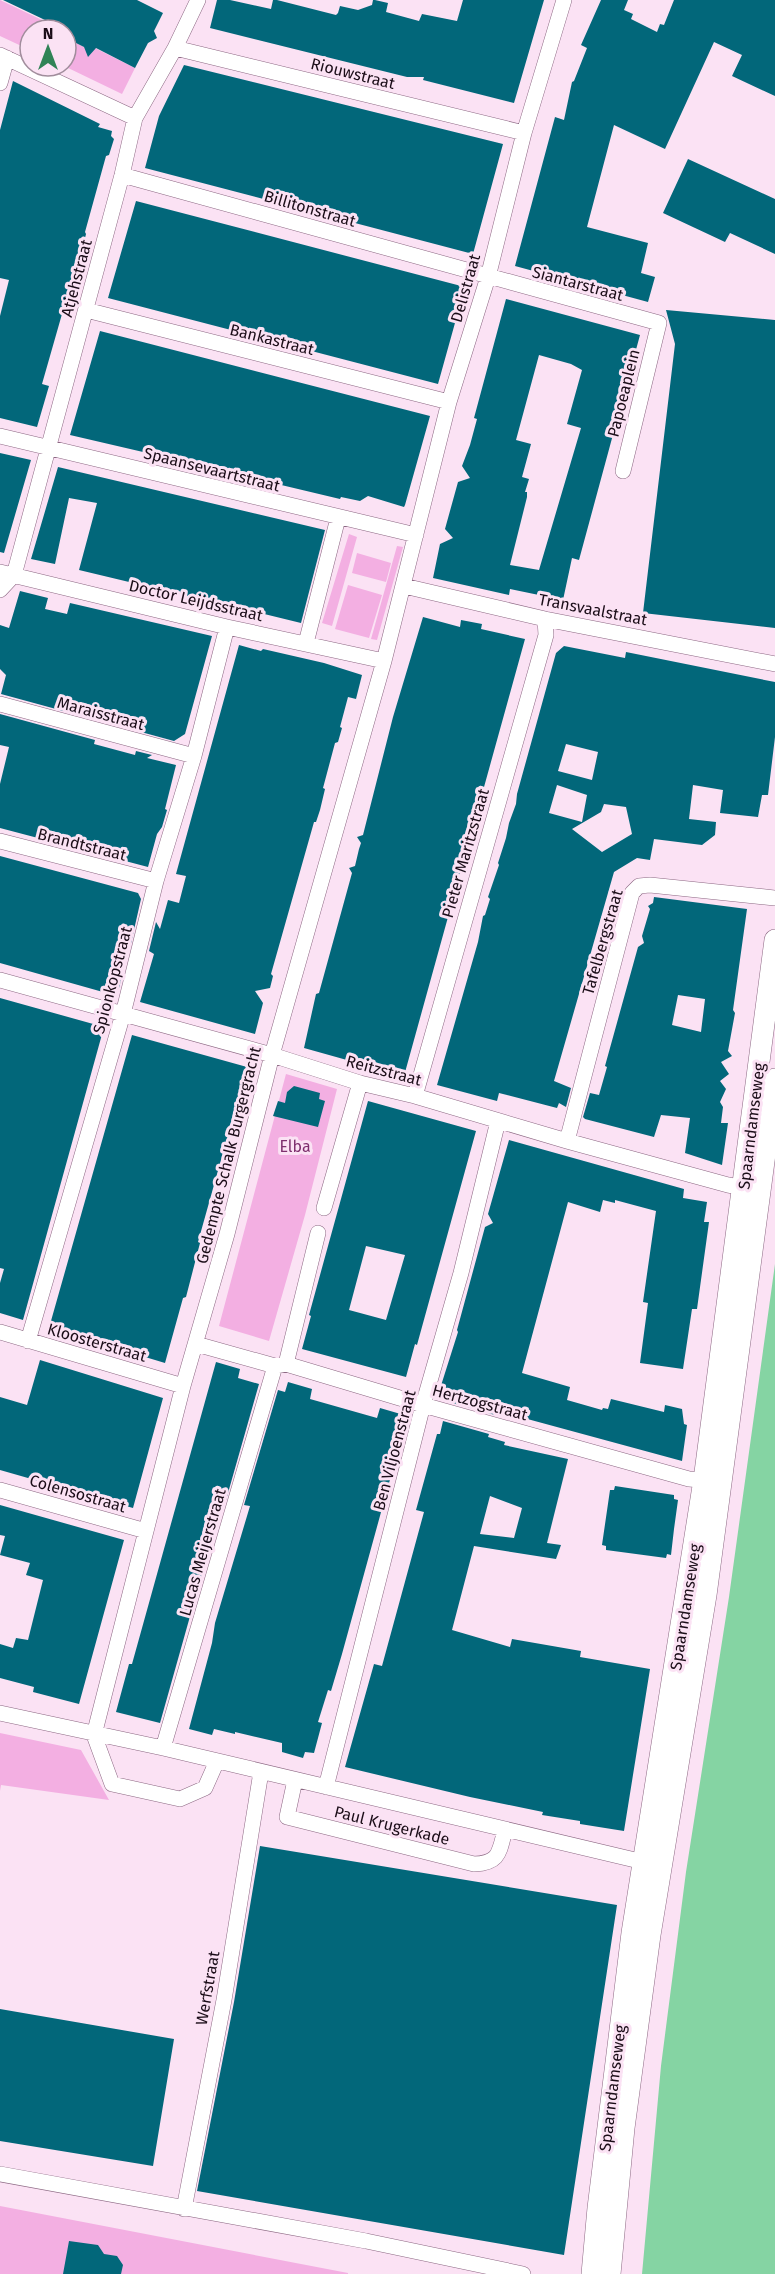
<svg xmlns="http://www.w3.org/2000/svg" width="775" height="2274" font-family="'Fira Sans',sans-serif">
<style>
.green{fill:#f3afe2}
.water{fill:#85d4a3}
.building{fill:#02677a;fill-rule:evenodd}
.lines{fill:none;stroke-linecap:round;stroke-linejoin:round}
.minor-casing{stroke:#8c6883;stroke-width:16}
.secondary-casing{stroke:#8c6883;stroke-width:22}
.minor{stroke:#fff;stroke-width:15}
.secondary{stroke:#fff;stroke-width:21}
.labels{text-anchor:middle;stroke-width:6;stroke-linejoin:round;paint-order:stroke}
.street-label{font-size:16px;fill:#1b0d18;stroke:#fbe2f4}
.park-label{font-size:16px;fill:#7e2f6e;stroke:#fbe2f4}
</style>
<rect width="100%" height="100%" fill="#fbe2f4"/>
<path class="green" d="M0 0 61 29 30 30V50L0 36Z
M66 38 86 48H95L135 68 122 94 64 66H66Z
M349 534 357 537 332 626 322 623Z
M397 546 403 547 377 640 371 639Z
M357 553 391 563 386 582 352 573Z
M348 585 382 595 369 638 335 629Z
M286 1074 337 1089 305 1215 269 1341 219 1326Z
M0 1733 81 1750 109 1800 1 1785 0 1791Z
M0 2206 348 2273V2274H0Z"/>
<path class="water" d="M775 1264V2274H642L661 2066 686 1872 729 1597Z"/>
<path class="building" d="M3 0H137L163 13 154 31 157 38 148 43 135 68 96 48 88 57 84 47 66 38V30Z
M217 0H230L271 9 273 0H277L336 15 338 13 340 6 358 10 372 5 373 0H375L388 3 386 12 419 21 422 14 457 21 463 0H544L514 103 423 80 424 77H407L210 28Z
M601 0H628L624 10 633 14 631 19 657 32 660 24 664 25 674 0H775V96L732 76 742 55 714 42 665 149 614 125 587 227 648 243 641 273 655 277 648 302 515 266 555 117 564 120 572 82 574 81 587 48 581 45Z
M184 65 503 144 473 254 145 168 159 116Z
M13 81 100 124 98 127 112 131 111 136 114 139 109 155 106 156 85 232 86 234 80 258H78L42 384 49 386 37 427 0 418V316L9 280 0 278V130Z
M688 159 775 199V254L730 233 725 242 663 213Z
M136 201 465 287 438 384 108 298Z
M506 299 640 335 579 560 572 558 563 600 510 589 509 595 433 578 440 544 453 538 445 529 458 482 470 478 462 466 470 445 477 419 474 418ZM539 355 571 364 582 370 567 424 581 428 539 570 510 565 527 497V492H525L529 479 522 477 531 444 516 440Z
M666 310 775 320V628L643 613 675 344Z
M100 331 430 416 405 505 404 507 368 496 360 501 341 497 340 499 248 477 236 472H229L70 435Z
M0 453 31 460 4 553 0 552Z
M58 467 325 530 301 623 248 610 249 608 246 610 79 570 97 503 69 498 55 564 31 559Z
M20 591 48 598 45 609 67 614 70 603 212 636 185 734 174 741 141 732 142 728 129 724 101 717 100 721 1 694 6 675 0 669V625L9 628Z
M423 617 460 627 461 620 482 624 481 629 525 639 404 1076 304 1048 316 994 319 993 352 873 349 868 355 866 359 849 361 843 357 837 363 835 393 717Z
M239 645 261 651 263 649 324 663 362 675 356 699 348 697 340 727 342 728 338 742 335 743 323 788 325 789 320 810 316 822H314L271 974 273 976 270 988 255 991 263 1003 255 1034 140 1002 154 954 149 951 156 922 160 929 168 900 179 903 186 876 176 874Z
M564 646 625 658 626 652 775 682V737L768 795H762L758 817 720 813 723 790 693 785 689 819 716 822 715 835 702 845 654 839 650 860 637 858 614 872 554 1081 571 1088 566 1107 559 1103 557 1108 499 1093 497 1101 437 1085 478 942 483 916 485 915 490 899 488 897 499 865 498 863 506 838 509 823 516 804 517 794 556 653ZM566 744 598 752 592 780 558 771ZM557 785 587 795 582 822 549 813ZM604 804 626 807 632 834 602 852 572 829 601 812Z
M0 714 95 740 94 744 135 755 136 751 152 755 147 758 176 765 165 809 167 810 162 827 157 834 148 867 0 828V784L9 747 0 745Z
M0 856 138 893 141 899 131 943 128 942 119 971 123 972 119 988 110 994 0 963Z
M654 897 747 909 733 1010 735 1013 728 1051 732 1056 721 1062 729 1074 720 1081 726 1089 720 1102 723 1107 721 1123H728L722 1165 685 1153 690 1118 661 1115 654 1137 585 1119 583 1117 590 1093 599 1095 607 1067 605 1066 638 947 644 943 642 936 650 909 648 906 653 903ZM678 995 705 999 701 1032 672 1025Z
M0 998 104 1027 23 1320 0 1313V1283L4 1269 0 1268Z
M132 1035 247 1067 198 1242 200 1243 186 1297 183 1298 165 1363 49 1328Z
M294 1086 320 1093 319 1099 325 1101 318 1127 273 1116 278 1101 285 1103 287 1092Z
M368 1101 476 1131 417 1345 415 1344 406 1377 302 1349 311 1316 309 1315ZM366 1246 405 1255 386 1320 349 1310Z
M509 1140 684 1189 683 1198 707 1202 704 1222H709L697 1309H692L683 1369 640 1363 648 1303 643 1302 656 1211 615 1200V1203L603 1200 600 1212 568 1202 522 1373 570 1387 567 1400 602 1410 603 1408 608 1409 611 1399 664 1412 665 1405 682 1409 684 1424 687 1425 682 1461 509 1414 496 1411 495 1415 449 1402 450 1398 438 1395 458 1332 457 1330 485 1227 493 1223 488 1214Z
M40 1360 163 1398 133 1508 0 1470V1397L27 1405Z
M216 1362 240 1369 238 1378 259 1384 226 1500 223 1499 160 1723 116 1712 129 1664H132Z
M288 1382 312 1389 310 1399 377 1418 380 1408 404 1415 402 1424 405 1425 342 1654 331 1691 328 1690 318 1722 322 1723 314 1753 305 1752 303 1758 282 1752V1743L235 1732V1734L214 1729 212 1735 189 1729 212 1643 215 1623 250 1506 244 1505 278 1390 285 1392Z
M443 1421 489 1434 488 1437 505 1442 504 1445 568 1459 547 1543 561 1545 556 1559 474 1546 452 1630 510 1647 512 1639 581 1651 580 1657 650 1669 624 1831 580 1824V1821L542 1815 543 1812 470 1797 345 1767 374 1664 382 1666 424 1512 416 1510 437 1434H440ZM490 1496 522 1508 514 1538 480 1534Z
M615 1486 674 1495V1499L678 1500 674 1529 671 1555 667 1554 666 1558 606 1550V1546L602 1545 610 1490H614Z
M0 1505 124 1540 79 1704 33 1692 34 1687 0 1678V1644L13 1648 16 1638 28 1640 43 1580 26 1575 30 1563 0 1555 5 1536 0 1535Z
M260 1846 617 1905 564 2255 197 2191 234 2002Z
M0 2009 174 2039 153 2166 0 2141Z
M69 2241 98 2245 104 2254 117 2256 123 2265 121 2274H63Z"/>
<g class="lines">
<defs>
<path id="minor" d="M175 48 524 133
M0 55 135 118
M0 83 7 58
M122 175 659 323 623 471
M86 310 449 402
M0 436 416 535
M0 572 227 627 384 661
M404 586 545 619 775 664
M0 590 14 575 122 175 135 118 175 48 198 0
M306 643 338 518
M0 704 194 756
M0 841 156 881
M0 980 272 1055 360 1083 415 1096 567 1141 728 1185 751 1189
M415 1096 546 635 545 619
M567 1141 632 893 639 886 650 885 775 898
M324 1208 360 1083
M0 1332 183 1386
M28 1341 123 1014 156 881 194 756 227 627
M196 1344 275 1366 286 1364 423 1405 689 1479 714 1481
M286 1364 318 1233
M0 1490 146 1531
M0 1713 163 1748 652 1864
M163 1748 275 1366
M217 1761 205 1788 180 1799 112 1784 94 1735 183 1386 227 1234 272 1055 384 661 449 402 488 277 524 133 564 0
M295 1780 287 1817 474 1864C500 1863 499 1852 505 1830
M326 1787 423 1405 461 1273 498 1121
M0 2174 366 2241 523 2274
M184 2209 224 2000 261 1772"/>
<path id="secondary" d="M592 2274 598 2208 632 1933 704 1480 775 940
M610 2274 624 2128 650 1935 706 1595 775 1079"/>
</defs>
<use href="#minor" class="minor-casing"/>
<use href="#secondary" class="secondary-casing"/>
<use href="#minor" class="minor"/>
<use href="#secondary" class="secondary"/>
</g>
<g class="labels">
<g class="street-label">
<text transform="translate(353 73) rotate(14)" y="6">Riouwstraat</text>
<text transform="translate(310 208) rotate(16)" y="6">Billitonstraat</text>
<text transform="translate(76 278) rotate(-75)" y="6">Atjehstraat</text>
<text transform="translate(578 283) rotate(15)" y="6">Siantarstraat</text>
<text transform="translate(465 288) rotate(-74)" y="6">Delistraat</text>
<text transform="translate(272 339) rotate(14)" y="6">Bankastraat</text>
<text transform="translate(623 393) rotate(-76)" y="6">Papoeaplein</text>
<text transform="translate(212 469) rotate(14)" y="6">Spaansevaartstraat</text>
<text transform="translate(196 600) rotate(13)" y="6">Doctor Leijdsstraat</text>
<text transform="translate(593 609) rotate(11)" y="6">Transvaalstraat</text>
<text transform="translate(101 713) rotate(15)" y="6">Maraisstraat</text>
<text transform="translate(82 844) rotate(14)" y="6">Brandtstraat</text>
<text transform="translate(465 853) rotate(-74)" y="6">Pieter Maritzstraat</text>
<text transform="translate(602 942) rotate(-74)" y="6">Tafelbergstraat</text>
<text transform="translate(112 980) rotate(-75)" y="6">Spionkopstraat</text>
<text transform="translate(384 1070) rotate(15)" y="6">Reitzstraat</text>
<text transform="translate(751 1126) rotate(-83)" y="6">Spaarndamseweg</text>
<text transform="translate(228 1155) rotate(-76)" y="6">Gedempte Schalk Burgergracht</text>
<text transform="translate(97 1342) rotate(16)" y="6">Kloosterstraat</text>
<text transform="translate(480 1402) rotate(15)" y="6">Hertzogstraat</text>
<text transform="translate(394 1450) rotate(-75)" y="6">Ben Viljoenstraat</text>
<text transform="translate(78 1493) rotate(16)" y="6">Colensostraat</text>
<text transform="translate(202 1552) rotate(-74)" y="6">Lucas Meijerstraat</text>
<text transform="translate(685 1607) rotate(-81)" y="6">Spaarndamseweg</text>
<text transform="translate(392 1825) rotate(14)" y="6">Paul Krugerkade</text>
<text transform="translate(207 1988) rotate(-80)" y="6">Werfstraat</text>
<text transform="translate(612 2088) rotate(-83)" y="6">Spaarndamseweg</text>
</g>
<g class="park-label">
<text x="295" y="1152">Elba</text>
</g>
</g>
<g transform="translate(48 48)"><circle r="28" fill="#fbe2f4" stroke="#a18d9c" stroke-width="1.5"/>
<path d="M0-4.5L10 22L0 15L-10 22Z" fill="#308356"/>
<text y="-9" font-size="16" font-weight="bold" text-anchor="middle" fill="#1b0d18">N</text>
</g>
</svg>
